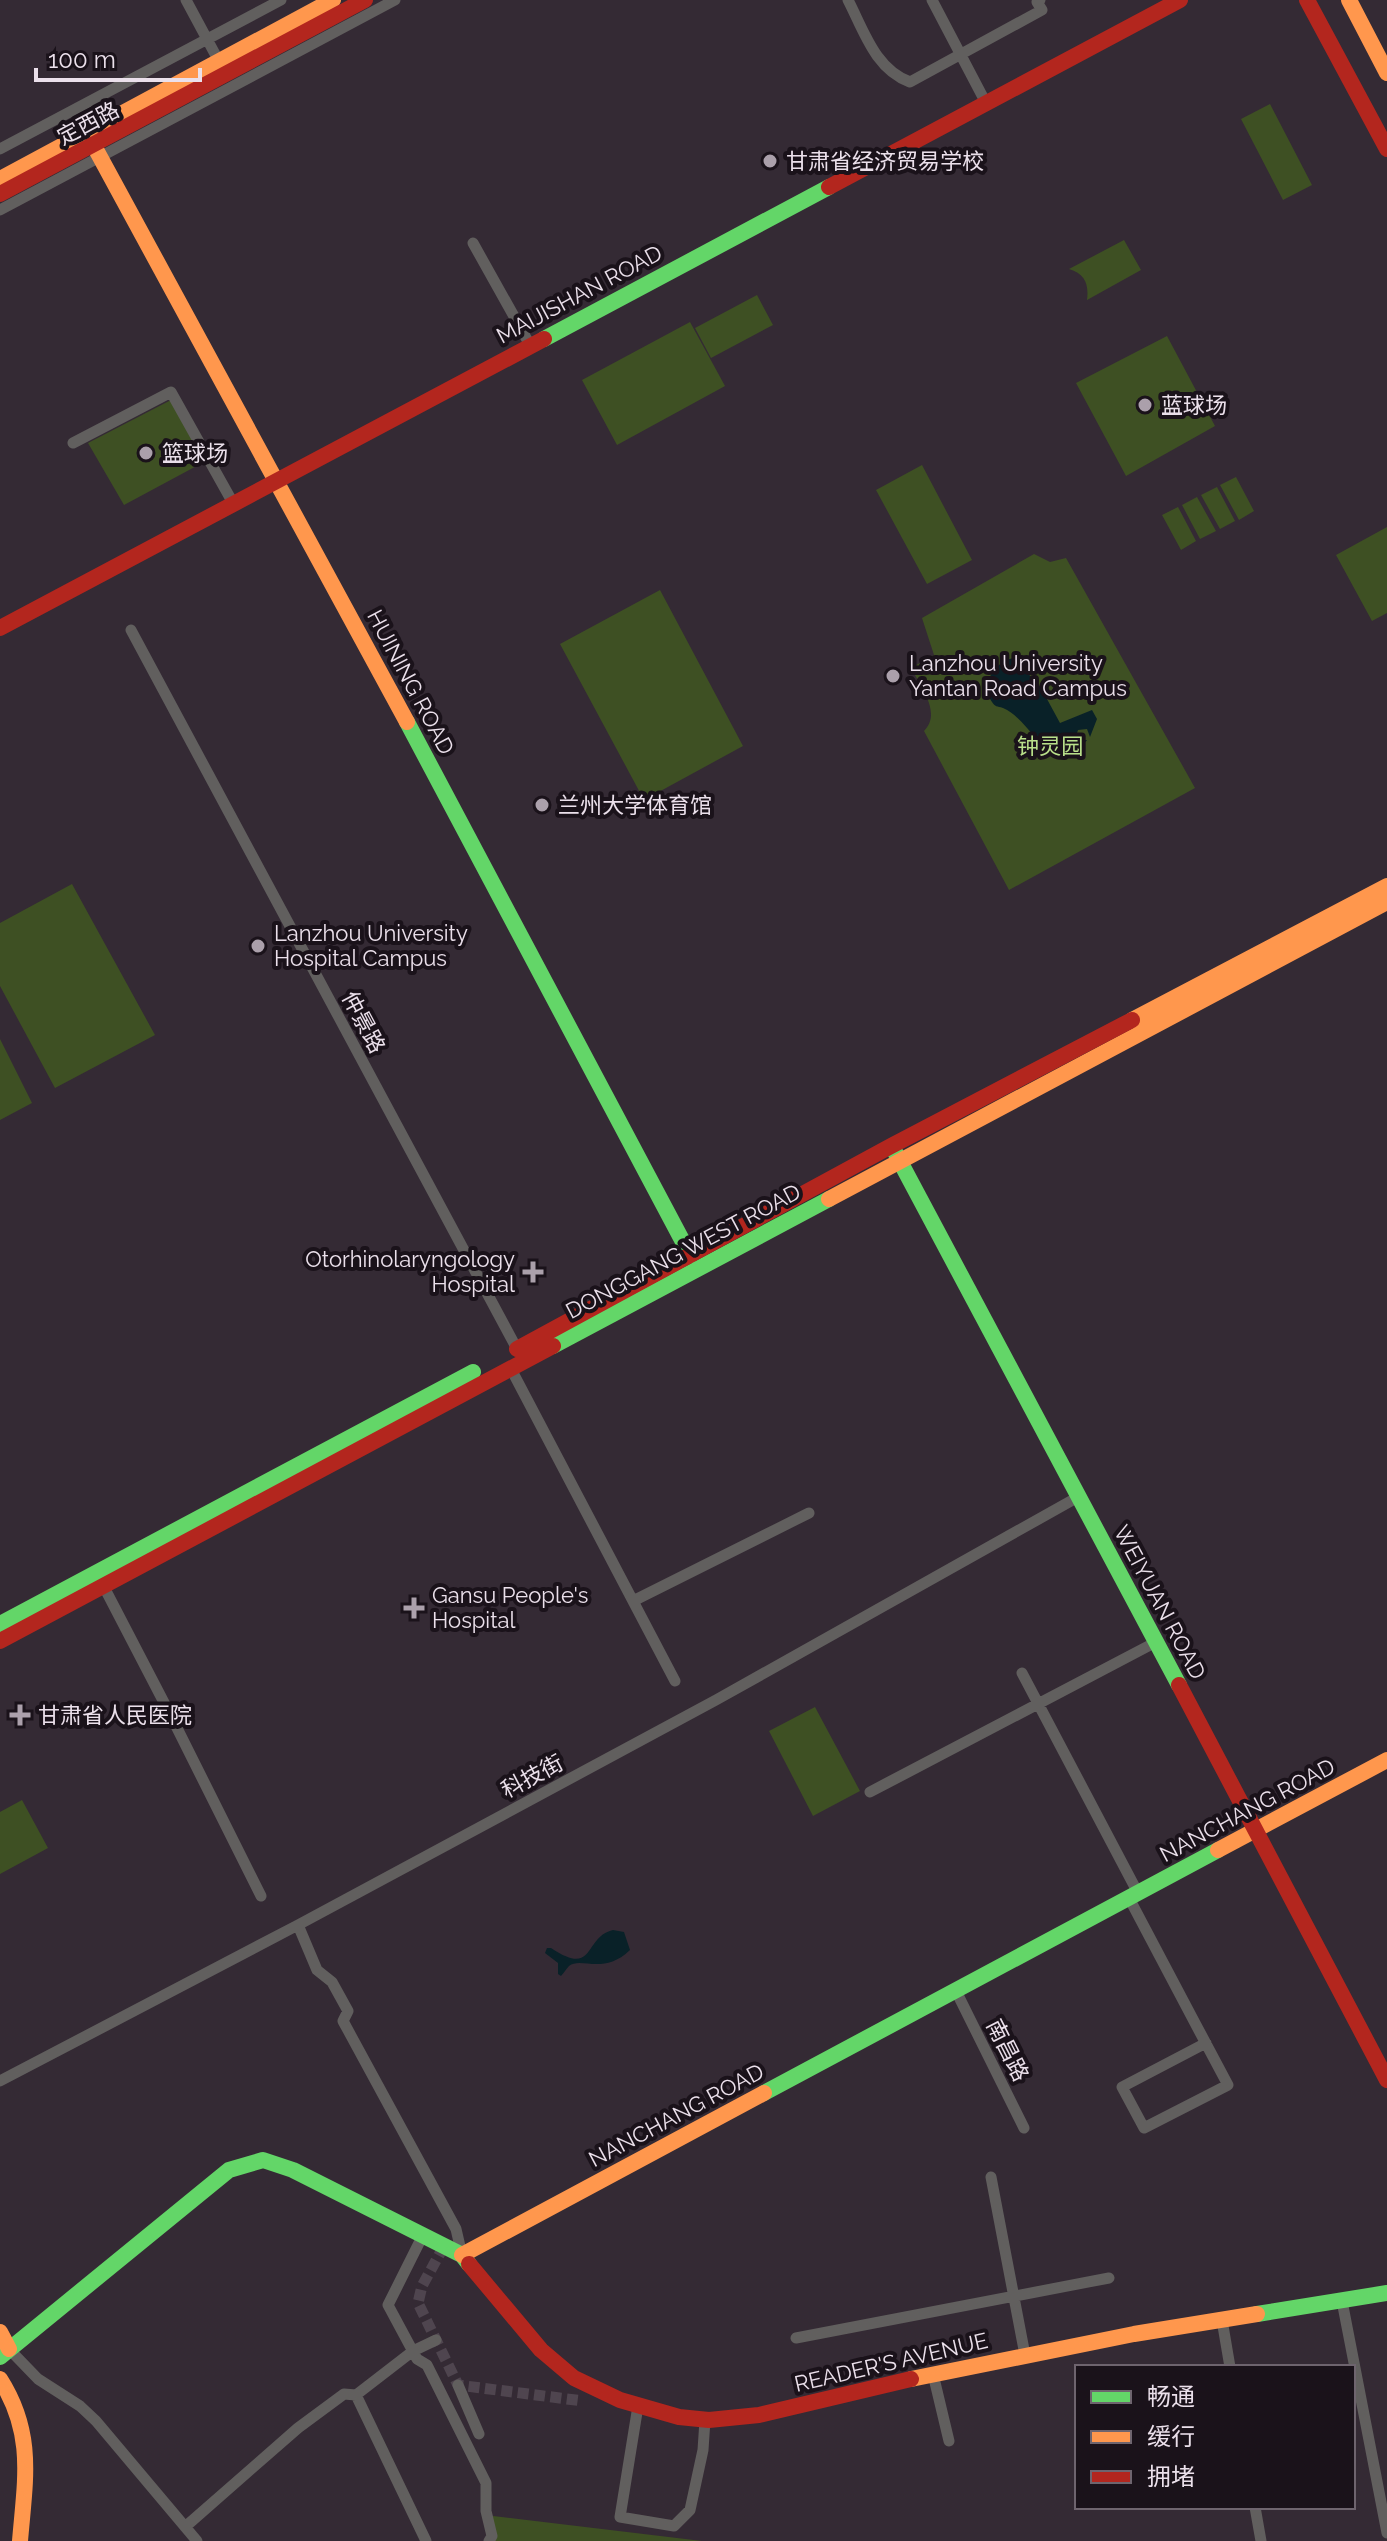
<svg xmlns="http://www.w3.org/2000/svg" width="1387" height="2541" font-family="Raleway,'Noto Sans SC',sans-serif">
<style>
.green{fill:#3e5023}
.water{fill:#092128}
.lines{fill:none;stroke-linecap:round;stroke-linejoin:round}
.street-tunnel{stroke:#4f454f;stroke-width:11;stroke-dasharray:11 5.5;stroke-linecap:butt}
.street{stroke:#615f5e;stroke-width:11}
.fast{stroke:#63d668;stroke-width:16}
.slow{stroke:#ff974d;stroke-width:16}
.jam{stroke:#b3261e;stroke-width:16}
.poi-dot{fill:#aba0ab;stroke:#1a121a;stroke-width:3}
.labels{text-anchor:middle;stroke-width:8;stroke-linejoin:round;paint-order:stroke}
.street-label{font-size:22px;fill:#ebe0eb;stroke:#1a121a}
.poi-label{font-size:22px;fill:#ebe0eb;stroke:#1a121a;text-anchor:start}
.park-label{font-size:22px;fill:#bae08b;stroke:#1a121a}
</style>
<rect width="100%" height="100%" fill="#342a34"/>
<path class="green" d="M1270 104 1312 185 1283 200 1241 119Z
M1124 240 1141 270 1087 300C1089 284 1085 274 1069 269Z
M757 295 773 325 711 358 695 328Z
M690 322 725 386 617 445 582 380Z
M1167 336 1215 426 1126 476 1076 383Z
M171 400 204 462 124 505 88 443Z
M922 465 972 560 927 584 876 490Z
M1236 477 1254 511 1239 520 1220 485Z
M1217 487 1235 521 1220 529 1201 495Z
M1197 497 1216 531 1200 539 1182 505Z
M1178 507 1196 541 1181 550 1162 515Z
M1387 527V613L1372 621 1336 555Z
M1034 554 1050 562 1066 558 1195 788 1009 890 924 731C942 713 921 687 911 668L934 655 922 618Z
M660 590 743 746 644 800 560 644Z
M72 884 155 1035 55 1088 0 986V923Z
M0 1039 32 1103 0 1120Z
M815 1707 860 1791 813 1816 769 1731Z
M22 1800 48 1848 0 1874V1812Z
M493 2516 702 2541H487Z"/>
<path class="water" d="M1014 658 1041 688 1060 723 1092 710 1097 719 1090 737 1087 729 1078 730 1076 736 1078 740H1087L1076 754 1065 753 1060 750 1061 738 1037 739C1026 728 1017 714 1003 708 997 706 995 707 992 702 979 685 996 660 1014 658Z
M613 1930 624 1932 630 1950C603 1976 581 1956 569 1966 566 1969 564 1973 561 1976L558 1974V1963L545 1953 547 1948H551C596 1978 583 1937 613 1930Z"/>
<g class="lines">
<path class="street-tunnel" d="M444 2246 422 2286 418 2303 458 2385 583 2401"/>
<path class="street" d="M186 0 222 67
M848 0C864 31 875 69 910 82L1042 10 1037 2 1040 0
M932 0 986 103
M0 149 281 0
M0 210 395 0
M473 243 530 345
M73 443 171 392 233 503
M131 630 517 1349
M510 1367 675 1681
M104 1587 170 1714 261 1896
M633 1601 809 1513
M1022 1673 1138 1893
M870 1792 1156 1642
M1129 1898 1195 2023 1228 2085 1144 2128 1122 2087 1206 2043
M298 1925 317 1970 332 1982 348 2011 343 2021 456 2229 462 2255
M956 1991 1024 2128
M0 2081 298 1925 716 1700 1078 1497
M991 2177 1025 2355
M423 2235 388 2305 417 2359 427 2365 486 2483V2511L492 2536 489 2541
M1342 2301 1387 2533
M1222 2320 1230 2367
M796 2338 1109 2278
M9 2349 38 2379 80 2406 96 2421 197 2541
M933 2374 949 2441
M458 2385 479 2434
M356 2395 426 2541
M638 2406 620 2517 674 2526 690 2510 703 2450 705 2420
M1255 2507 1261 2541
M185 2527 298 2428 344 2394 356 2395 413 2351 436 2340"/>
<path class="fast" d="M544 339 829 187
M407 722 690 1255
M895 1152 1179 1685
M553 1346 829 1199
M0 1624 473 1372
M764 2093 1218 1850
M1257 2314 1387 2293
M0 2357 229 2170 263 2160 293 2170 462 2255 469 2264"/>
<path class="slow" d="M1349 0 1387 73
M87 133 407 722
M0 179 333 0
M1132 1020 1387 886
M829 1199 1387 902
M1218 1850 1387 1760
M462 2255 764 2093
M0 2332 9 2349
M0 2379C35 2434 25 2480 20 2541
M911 2379 1134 2334 1257 2314"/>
<path class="jam" d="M1307 0 1387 149
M829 187 1180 0
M0 194 365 0
M0 628 544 339
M517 1349 891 1146 1132 1020
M0 1641 553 1346
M1179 1685 1387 2080
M469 2264 541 2350 574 2378 620 2400 679 2417 709 2420 759 2415 911 2379"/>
</g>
<g class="poi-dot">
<circle cx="770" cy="161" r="8"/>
<circle cx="1145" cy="405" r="8"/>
<circle cx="146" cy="453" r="8"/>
<circle cx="893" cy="676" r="8"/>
<circle cx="542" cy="805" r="8"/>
<circle cx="258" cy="946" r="8"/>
<path d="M529 1260h8v8h8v8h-8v8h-8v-8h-8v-8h8z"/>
<path d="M410 1596h8v8h8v8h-8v8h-8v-8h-8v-8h8z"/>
<path d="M16 1703h8v8h8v8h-8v8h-8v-8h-8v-8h8z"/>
</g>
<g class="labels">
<g class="street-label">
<text transform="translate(88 123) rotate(-28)" y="8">定西路</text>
<text transform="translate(579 294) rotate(-28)" y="8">MAIJISHAN ROAD</text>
<text transform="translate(411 682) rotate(62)" y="8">HUINING ROAD</text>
<text transform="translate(364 1022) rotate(62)" y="8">仲景路</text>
<text transform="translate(683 1251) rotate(-28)" y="8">DONGGANG WEST ROAD</text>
<text transform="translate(1160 1602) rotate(62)" y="8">WEIYUAN ROAD</text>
<text transform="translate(532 1776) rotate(-28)" y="8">科技街</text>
<text transform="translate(1247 1810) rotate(-28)" y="8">NANCHANG ROAD</text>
<text transform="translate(1008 2050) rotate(63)" y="8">南昌路</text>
<text transform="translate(676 2115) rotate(-28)" y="8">NANCHANG ROAD</text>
<text transform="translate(891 2362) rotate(-13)" y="8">READER'S AVENUE</text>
</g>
<g class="poi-label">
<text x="786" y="169">甘肃省经济贸易学校</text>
<text x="1161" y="413">蓝球场</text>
<text x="162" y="461">篮球场</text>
<text x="909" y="671">Lanzhou University<tspan x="909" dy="25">Yantan Road Campus</tspan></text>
<text x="558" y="813">兰州大学体育馆</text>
<text x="274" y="941">Lanzhou University<tspan x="274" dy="25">Hospital Campus</tspan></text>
<text x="515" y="1267" text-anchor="end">Otorhinolaryngology<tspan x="515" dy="25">Hospital</tspan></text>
<text x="432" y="1603">Gansu People's<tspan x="432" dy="25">Hospital</tspan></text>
<text x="38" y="1723">甘肃省人民医院</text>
</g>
<g class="park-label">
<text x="1050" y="754">钟灵园</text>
</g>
</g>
<rect x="1075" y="2365" width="280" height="144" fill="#1a121a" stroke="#6e646e" stroke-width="2"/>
<rect x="1091" y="2391" width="40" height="12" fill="#63d668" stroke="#6e646e" stroke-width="2"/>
<text x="1147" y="2405" font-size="24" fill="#ebe0eb">畅通</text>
<rect x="1091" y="2431" width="40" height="12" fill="#ff974d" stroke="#6e646e" stroke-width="2"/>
<text x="1147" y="2445" font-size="24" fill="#ebe0eb">缓行</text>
<rect x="1091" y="2471" width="40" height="12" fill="#b3261e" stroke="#6e646e" stroke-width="2"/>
<text x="1147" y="2485" font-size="24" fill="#ebe0eb">拥堵</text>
<path d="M36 68v12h164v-12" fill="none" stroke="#ebe0eb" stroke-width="4"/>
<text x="48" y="68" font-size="24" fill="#ebe0eb" stroke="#1a121a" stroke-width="6" paint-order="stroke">100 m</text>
</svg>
